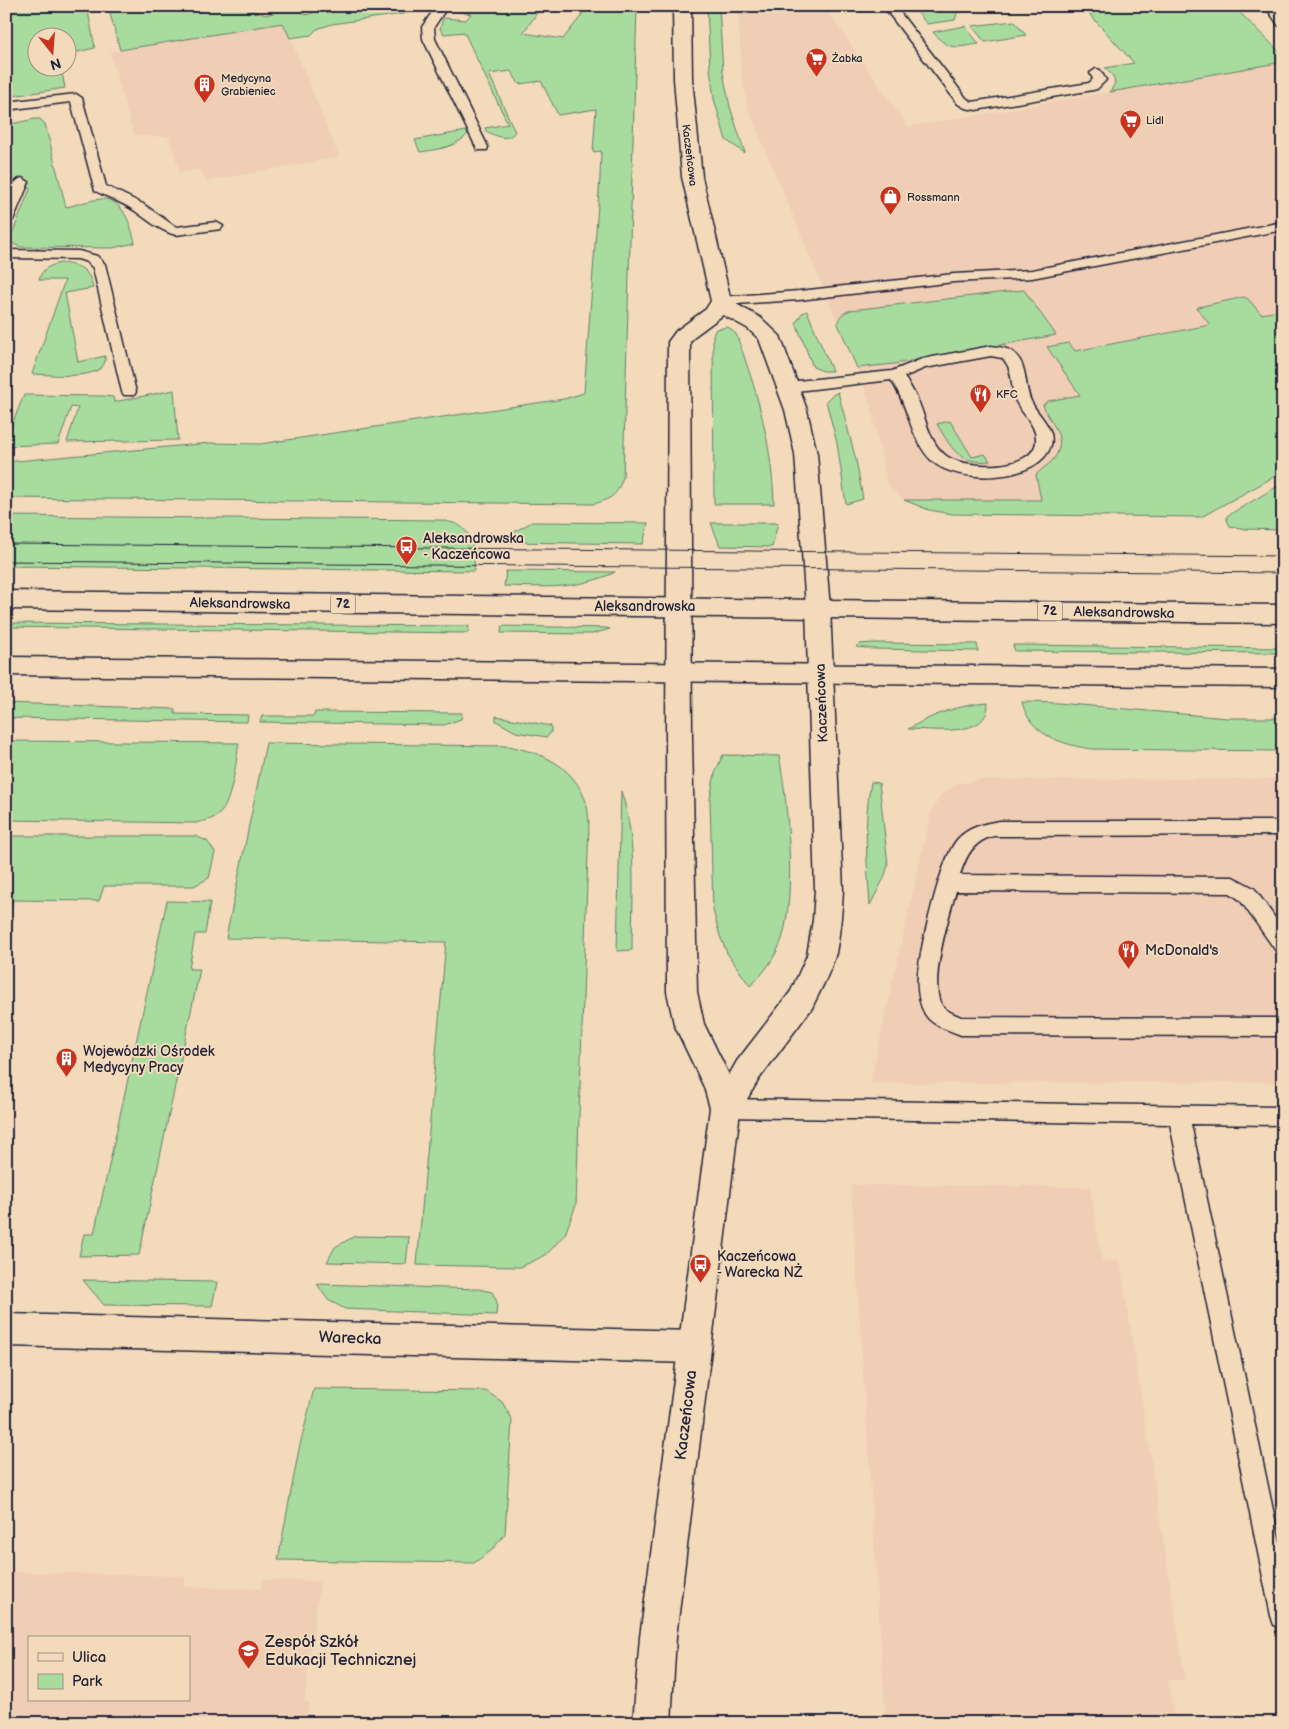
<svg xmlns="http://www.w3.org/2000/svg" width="1289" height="1729" font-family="'Balsamiq Sans',sans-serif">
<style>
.built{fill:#f0cdb5;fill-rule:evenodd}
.green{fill:#a8dc9e;stroke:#657f6c}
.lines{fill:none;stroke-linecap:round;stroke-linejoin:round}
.lane-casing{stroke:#22223b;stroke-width:3}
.street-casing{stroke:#22223b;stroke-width:3}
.secondary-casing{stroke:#22223b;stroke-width:3}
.primary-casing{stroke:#22223b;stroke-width:3}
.lane{fill:#f2daba;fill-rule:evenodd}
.street{fill:#f2daba;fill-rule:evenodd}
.secondary{fill:#f2daba;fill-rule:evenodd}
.primary{fill:#f2daba;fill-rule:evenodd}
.tram{stroke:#22223b;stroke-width:1}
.labels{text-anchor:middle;stroke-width:4;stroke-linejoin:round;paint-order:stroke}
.far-poi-label{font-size:11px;fill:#22223b;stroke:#f2daba;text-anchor:start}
.far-street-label{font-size:11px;fill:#22223b;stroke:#f2daba}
.shield{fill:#f2daba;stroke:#605961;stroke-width:1}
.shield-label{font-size:12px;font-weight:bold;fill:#22223b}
.poi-label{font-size:14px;fill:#22223b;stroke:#f2daba;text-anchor:start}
.street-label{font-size:14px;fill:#22223b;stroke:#f2daba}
.near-street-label{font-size:16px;fill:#22223b;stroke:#f2daba}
.near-poi-label{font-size:16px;fill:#22223b;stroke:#f2daba;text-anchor:start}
</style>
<rect width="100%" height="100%" fill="#f2daba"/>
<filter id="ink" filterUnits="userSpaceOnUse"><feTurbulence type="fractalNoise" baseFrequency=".02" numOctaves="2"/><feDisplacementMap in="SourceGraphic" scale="10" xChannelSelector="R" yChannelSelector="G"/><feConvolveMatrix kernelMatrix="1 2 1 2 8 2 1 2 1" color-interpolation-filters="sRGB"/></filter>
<g filter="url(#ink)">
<path class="built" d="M738 6H824L908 127 1283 62V310L1075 351 1069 343 1102 402 1053 412 1072 500H904L891 488 887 482 871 407 857 368 748 108 742 77Z
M284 23 339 157 207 181 200 169 180 173 169 137 134 135 110 52Z
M1283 779V1082L870 1083 931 813 941 795 957 784 980 780Z
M851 1185 1090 1187 1102 1261H1120L1185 1680H1168L1175 1723H886Z
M6 1572 185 1576 184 1587 261 1589 263 1580 320 1581 304 1702H309L306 1723H6ZM29 1638H189V1700H29Z"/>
<path class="green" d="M6 6H87L95 48 68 54V38H38V68H61L65 88 6 97Z
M108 6H239L266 15 294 7 306 15 323 9 320 6 430 7 402 14 332 24 317 29 311 35 290 38 283 23 120 50Z
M453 6 473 8 474 6H531L537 13 523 33 563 39 582 15 580 6H637L623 477C617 495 613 498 594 504L6 498V462L210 443 260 444 564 399 584 393 600 178 601 151 593 152 596 109 558 115 541 81 519 84 511 71 489 74 515 132C507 142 496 136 486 131L485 128 508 124 464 32 444 34 440 29 443 18 466 20 471 14 451 10Z
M707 6H719L723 73 730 107 745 153 726 140 714 99 710 68Z
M912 6H959L955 20 927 24Z
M1082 6H1233L1283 55V62L1110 92 1115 83 1113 76 1105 68 1134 63Z
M1014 21 1026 35 985 42 972 26Z
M965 26 979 44C955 47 950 52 933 32Z
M35 119H40L45 124 66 207C76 205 96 198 105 199 125 202 131 227 135 243L112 248 21 247 13 244 11 237 30 189 22 182H6V176L10 168 6 167V125Z
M466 131 468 134C454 148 439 149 420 152L415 140Z
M60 263C79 265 89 268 93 288L65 293 78 362 105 356C109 383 48 374 32 374L65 280H39C42 268 49 266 60 263Z
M1024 290 1056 335 894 364 857 368 838 324C839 315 843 313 851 310Z
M1244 297 1248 299 1261 314 1283 310V472L1201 517 953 514 929 510 904 500H1041L1036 475C1041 469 1047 466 1052 461 1071 439 1049 423 1043 405L1048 401 1080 395 1047 347 1069 343 1075 351 1210 325 1197 308 1198 307Z
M807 311 832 371H823L813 367 796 323 802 313Z
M728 327 736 334C757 390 772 444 774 504H714L713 335 716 329Z
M174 390 178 440 67 442 78 408 71 407 58 444 6 446V439L24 395 103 396 113 397 114 402Z
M838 392 856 460 863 499 846 504 837 443 826 401 831 396Z
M950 421 972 457 985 454 990 461C958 465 951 447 937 424Z
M1283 483V530L1246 529 1230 526 1227 520V516Z
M6 516 441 520C447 522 455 522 460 526 475 536 475 555 474 571L8 566 6 572Z
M532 522 648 523 643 544 507 542 514 532Z
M711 523H778L772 547 720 546Z
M506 571 615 572C578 590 545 587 504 586Z
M6 623 469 626 468 633 6 627Z
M502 626 606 628 610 629 592 634 501 633Z
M875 643 977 644 978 651 873 649 856 647 859 644Z
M1013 645 1283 648V653L1015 651Z
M1022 702 1058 703 1227 718H1283V751L1091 749C1061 744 1030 735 1022 702Z
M6 703 175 709V714L248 715 247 722 6 718Z
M988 703C989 739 933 729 908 729 934 714 959 705 988 703Z
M315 712 462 713 461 719 444 725 260 722 262 716H314Z
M496 716 551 726V732L547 737 516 732 496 721Z
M6 741 239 743C236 760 232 805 218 815 212 820 203 821 196 823L6 820Z
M266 743 508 746C542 753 571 764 585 799 588 806 588 815 589 822L576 1205 565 1234 546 1255 520 1267 417 1265 446 942 226 938Z
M723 755 779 756C788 802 796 895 782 939 776 956 764 974 750 986L727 953 720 936 713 910 710 799 715 773Z
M871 782 879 783 888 865 884 878 870 905C867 863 863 824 871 782Z
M621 791C638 843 632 897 632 950L617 951Z
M6 836H195L207 841 215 852 209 878 194 886H104L99 901 13 900 6 924Z
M167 901 210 902 205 934H195L189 969H200L139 1255 79 1256 84 1234H94Z
M355 1236 409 1237 406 1264 327 1262 335 1247Z
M83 1280 217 1282 212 1306 104 1305Z
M317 1284 478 1289 492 1292 497 1302 496 1315 345 1309 328 1300Z
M314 1389 486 1391 502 1402 512 1419 505 1534 492 1550 474 1563 278 1560 299 1449Z"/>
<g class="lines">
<defs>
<path id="lane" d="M436 6H448L434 27 435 39 488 147 487 150H477L476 147 423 39 422 27Z
M883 6H895L966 98 972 102 1089 83 1093 79 1090 73 1096 69 1100 70 1106 80 1097 89 1093 90 976 110 965 108 958 104Z
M1265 6H1277L1283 14V27L1279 26Z
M76 94 82 98 106 186 143 204 173 225 177 227 216 222 223 226 221 229 176 235C160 231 148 220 135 211 123 203 108 197 95 191L71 102 6 110V102Z
M22 178 29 182 13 220 6 224C6 212 7 182 22 178Z
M1283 222V230L1032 278 954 282 799 300 721 305 716 304 714 301 716 298 721 297 799 291 954 274 1032 270Z
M6 250 79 251 97 256 105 264 136 392 134 395H124L122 392 93 268 87 262 78 259 6 258Z
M991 346C999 347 1010 348 1016 355 1028 368 1024 386 1031 401 1037 415 1056 428 1051 445 1041 482 957 485 932 461 910 440 909 405 891 380L788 392 783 390 781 387 783 384 788 382 892 371 922 359ZM991 356 1002 358C1013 368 1011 384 1014 397 1019 412 1037 424 1036 440 1036 472 961 470 944 454 930 442 926 420 919 403 915 394 910 385 904 377L925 368Z
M1000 821H1283V835L994 836C973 841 966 856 960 875L1233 877 1254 888 1283 929V953L1276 951 1240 900 1230 893 956 891C949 916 930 978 940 1002 943 1010 954 1014 961 1017L1283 1018V1036L961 1035C949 1030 932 1026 925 1014 918 1002 917 987 918 973 921 946 940 862 956 841 966 828 984 823 1000 821Z
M725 1099 1283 1107V1125L1191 1124 1283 1557V1628L1274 1625 1271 1616 1170 1124 725 1117 718 1115 715 1108 718 1101Z"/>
<path id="street" d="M6 1314 694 1331 706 1335 711 1347 706 1359 694 1363 6 1346Z"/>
<path id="secondary" d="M673 6H691L692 79 702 177 731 301 761 318 780 336 807 410 817 454 830 608 843 890C842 911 840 932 836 953 831 971 820 991 812 1008L759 1079 740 1111 676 1637 671 1723H633L640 1637 710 1108 704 1087 674 1024 667 992 666 738 668 342 676 331 706 309 711 301 682 177 674 79ZM723 315 747 328 759 339 785 410 795 454 806 608 815 890 813 920 807 955 791 991 737 1061 729 1075 704 1024 697 992 692 738 690 342 696 335Z"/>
<path id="primary" d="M6 591 1283 605V623L6 609Z
M6 657 1283 669V687L6 675Z"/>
</defs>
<use href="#lane" class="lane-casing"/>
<use href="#street" class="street-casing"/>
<use href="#secondary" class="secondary-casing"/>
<use href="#primary" class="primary-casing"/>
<use href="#lane" class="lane"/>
<use href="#street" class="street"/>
<use href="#secondary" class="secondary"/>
<use href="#primary" class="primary"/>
<path class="tram" d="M6 544 1283 556
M6 561 1283 573"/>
</g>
</g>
<defs>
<symbol id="supermarket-pin" viewBox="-11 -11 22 30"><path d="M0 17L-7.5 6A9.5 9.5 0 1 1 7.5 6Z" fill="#c8321e" stroke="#f2daba"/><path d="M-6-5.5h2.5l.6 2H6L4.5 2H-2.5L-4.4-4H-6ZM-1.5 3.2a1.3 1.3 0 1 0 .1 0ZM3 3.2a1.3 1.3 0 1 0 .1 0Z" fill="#fff"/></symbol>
<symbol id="building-pin" viewBox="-11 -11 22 30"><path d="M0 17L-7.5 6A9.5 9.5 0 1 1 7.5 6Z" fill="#c8321e" stroke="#f2daba"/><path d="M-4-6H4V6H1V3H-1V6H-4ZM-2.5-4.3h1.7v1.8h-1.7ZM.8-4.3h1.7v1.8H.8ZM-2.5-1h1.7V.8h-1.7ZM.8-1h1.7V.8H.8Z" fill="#fff"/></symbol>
<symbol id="shop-pin" viewBox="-11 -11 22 30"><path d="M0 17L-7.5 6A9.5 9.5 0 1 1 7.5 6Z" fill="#c8321e" stroke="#f2daba"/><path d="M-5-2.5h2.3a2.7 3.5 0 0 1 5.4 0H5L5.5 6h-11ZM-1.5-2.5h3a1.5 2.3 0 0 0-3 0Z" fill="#fff"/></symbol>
<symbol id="restaurant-pin" viewBox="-11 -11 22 30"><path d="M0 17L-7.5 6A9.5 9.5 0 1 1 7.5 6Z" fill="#c8321e" stroke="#f2daba"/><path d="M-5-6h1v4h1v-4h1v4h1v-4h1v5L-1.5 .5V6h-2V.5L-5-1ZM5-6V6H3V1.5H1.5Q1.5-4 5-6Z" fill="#fff"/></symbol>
<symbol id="bus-pin" viewBox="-11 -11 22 30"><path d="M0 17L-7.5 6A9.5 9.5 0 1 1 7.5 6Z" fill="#c8321e" stroke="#f2daba"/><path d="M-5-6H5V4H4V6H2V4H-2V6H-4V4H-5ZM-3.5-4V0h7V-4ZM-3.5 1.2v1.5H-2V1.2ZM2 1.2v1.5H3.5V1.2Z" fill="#fff"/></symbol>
<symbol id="school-pin" viewBox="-11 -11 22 30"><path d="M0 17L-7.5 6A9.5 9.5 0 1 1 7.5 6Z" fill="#c8321e" stroke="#f2daba"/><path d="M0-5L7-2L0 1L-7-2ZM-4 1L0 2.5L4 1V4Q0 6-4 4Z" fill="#fff"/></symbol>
</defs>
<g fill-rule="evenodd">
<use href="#supermarket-pin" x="804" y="46" width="25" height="34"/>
<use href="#building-pin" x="192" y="72" width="25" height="34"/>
<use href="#supermarket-pin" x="1118" y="108" width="25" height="34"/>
<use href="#shop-pin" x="878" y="184" width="25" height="34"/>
<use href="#restaurant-pin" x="968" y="382" width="25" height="34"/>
<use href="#bus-pin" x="394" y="534" width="25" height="34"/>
<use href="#restaurant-pin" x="1116" y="938" width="25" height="34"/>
<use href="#building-pin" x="54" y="1046" width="25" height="34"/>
<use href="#bus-pin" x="688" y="1252" width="25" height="34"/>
<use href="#school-pin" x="236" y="1638" width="25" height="34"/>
</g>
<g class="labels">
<g class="far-poi-label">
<text x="832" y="62">Żabka</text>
<text x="221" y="82">Medycyna<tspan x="221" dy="13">Grabieniec</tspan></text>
<text x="1146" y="124">Lidl</text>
<text x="907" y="201">Rossmann</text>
<text x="996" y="398">KFC</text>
</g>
<g class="far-street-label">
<text transform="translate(690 155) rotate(83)" y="4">Kaczeńcowa</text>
</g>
<g class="shield">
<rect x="330.5" y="594.5" width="25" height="19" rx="4"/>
<rect x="1037.5" y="601.5" width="25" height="19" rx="4"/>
</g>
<g class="shield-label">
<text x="343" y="608">72</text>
<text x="1050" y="615">72</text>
</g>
<g class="poi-label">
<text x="423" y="543">Aleksandrowska<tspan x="423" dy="16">- Kaczeńcowa</tspan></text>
<text x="1145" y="955">McDonald's</text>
<text x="83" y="1056">Wojewódzki Ośrodek<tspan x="83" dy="16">Medycyny Pracy</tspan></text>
<text x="717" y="1261">Kaczeńcowa<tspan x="717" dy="16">- Warecka NŻ</tspan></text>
</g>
<g class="street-label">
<text transform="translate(240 603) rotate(1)" y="5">Aleksandrowska</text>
<text x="645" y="611">Aleksandrowska</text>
<text transform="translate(1124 612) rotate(1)" y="5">Aleksandrowska</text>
<text transform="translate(821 703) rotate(-92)" y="5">Kaczeńcowa</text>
</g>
<g class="near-street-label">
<text transform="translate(350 1337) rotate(2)" y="6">Warecka</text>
<text transform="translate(685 1415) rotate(-83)" y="6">Kaczeńcowa</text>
</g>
<g class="near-poi-label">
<text x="265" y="1647">Zespół Szkół<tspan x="265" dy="18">Edukacji Technicznej</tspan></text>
</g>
</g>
<rect width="1289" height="1729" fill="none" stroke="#f2daba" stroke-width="25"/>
<rect x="12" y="12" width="1264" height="1704" fill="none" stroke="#22223b" stroke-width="2" filter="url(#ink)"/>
<rect x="28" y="1636" width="162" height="65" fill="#f2daba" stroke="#9f9087"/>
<rect x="38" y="1653" width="25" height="8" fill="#f2daba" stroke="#9f9087"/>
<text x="72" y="1662" font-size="15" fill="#22223b">Ulica</text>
<rect x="38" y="1674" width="25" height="15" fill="#a8dc9e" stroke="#9f9087"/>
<text x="72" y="1686" font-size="15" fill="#22223b">Park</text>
<g transform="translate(52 52) rotate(163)"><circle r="24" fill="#f2daba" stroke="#9f9087"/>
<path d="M0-4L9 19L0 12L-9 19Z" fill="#c8321e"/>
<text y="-8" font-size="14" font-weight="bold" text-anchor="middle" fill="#22223b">N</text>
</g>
</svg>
